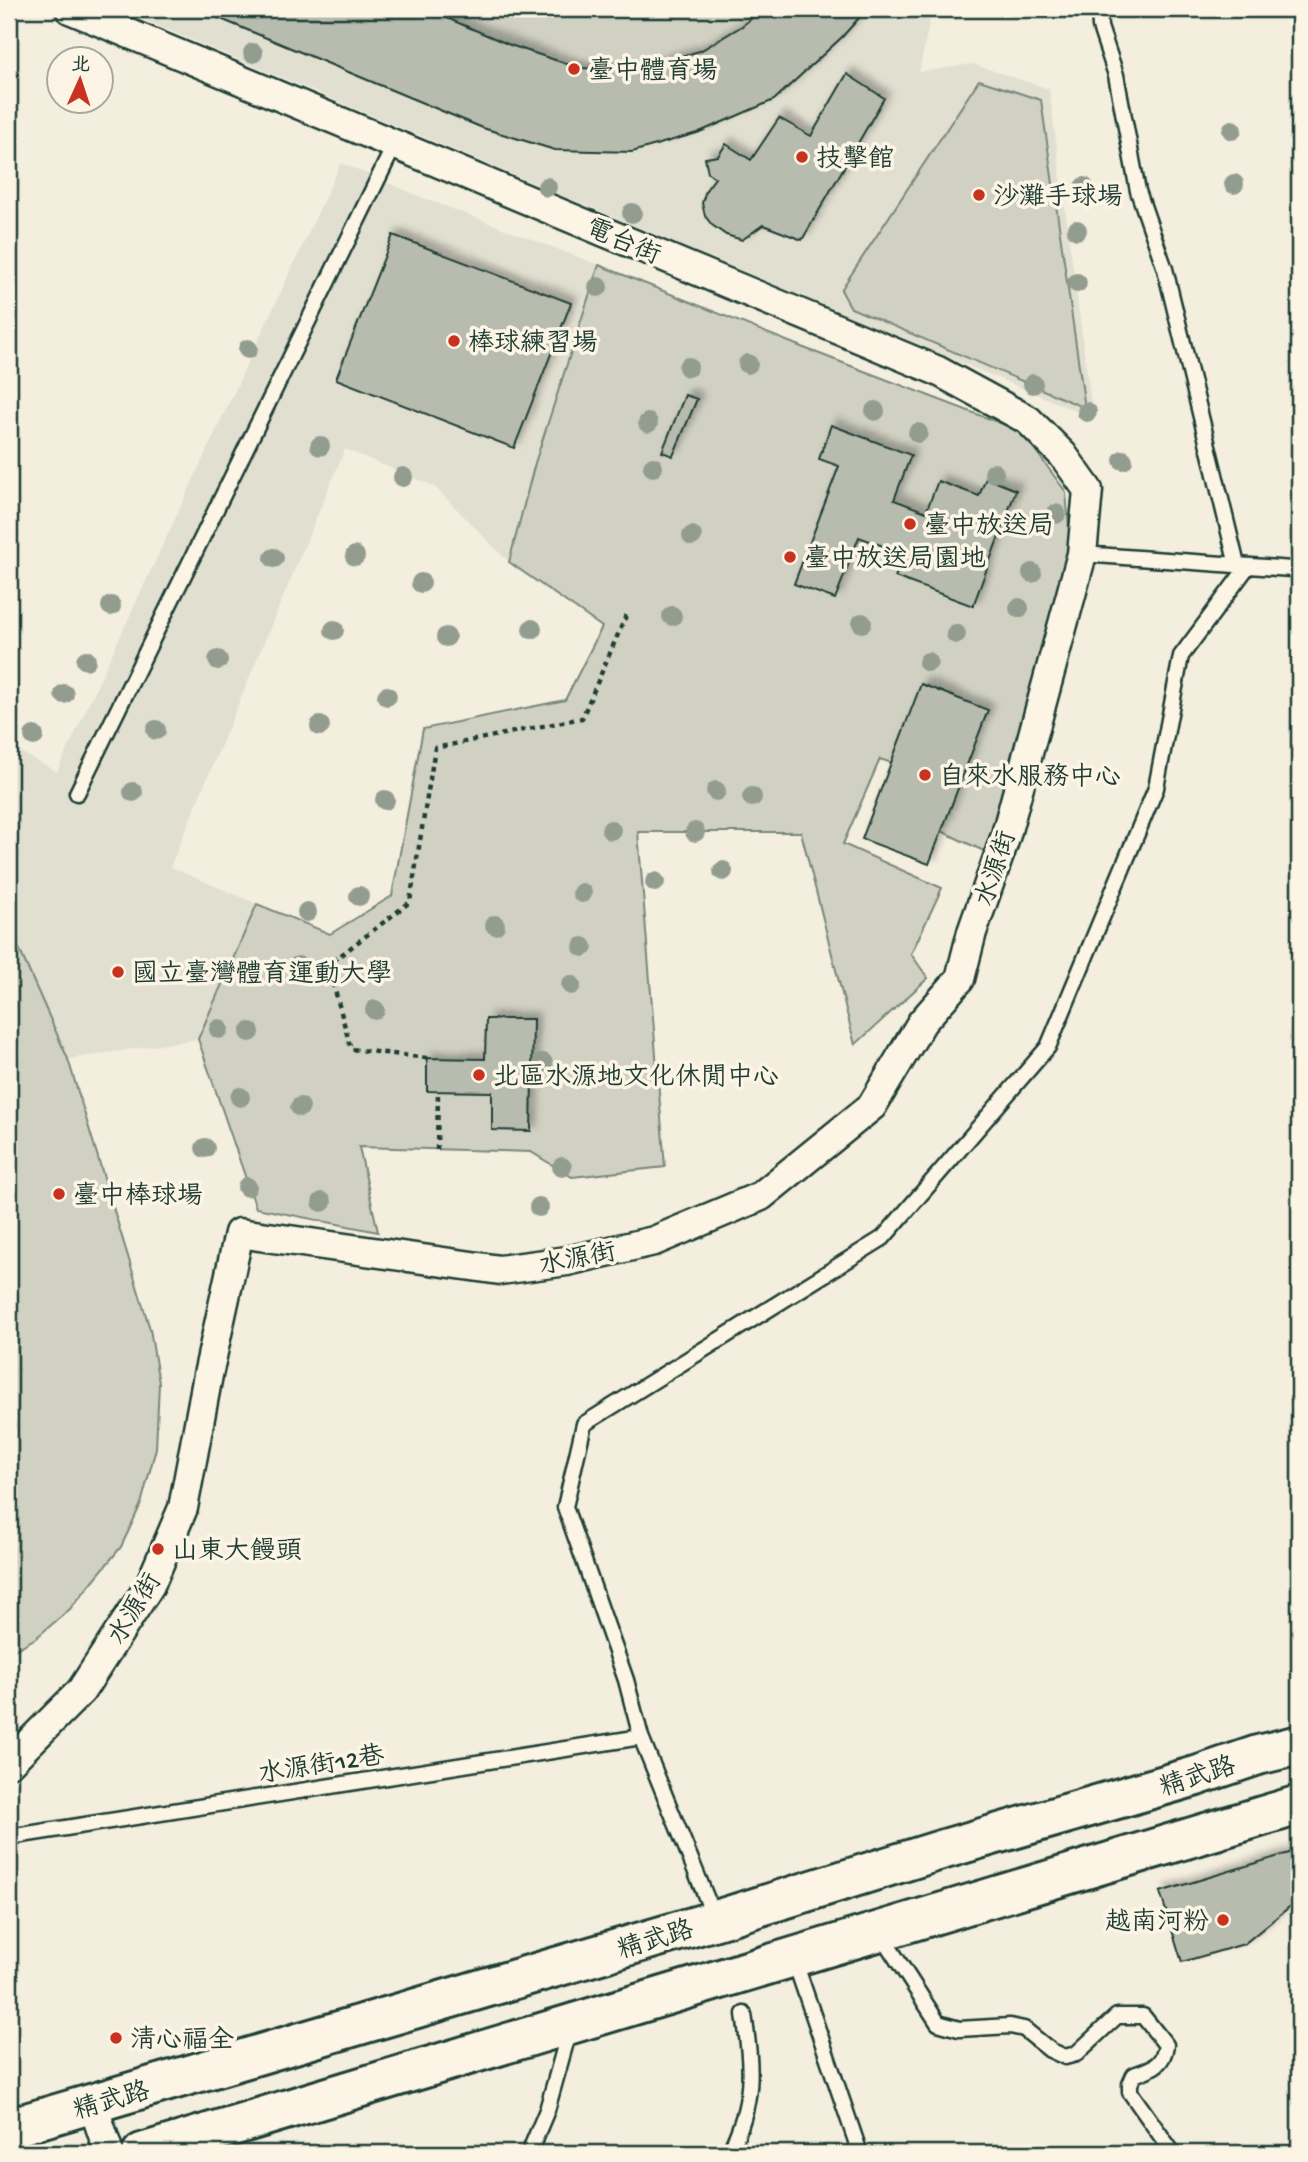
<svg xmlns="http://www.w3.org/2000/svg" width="1308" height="2162" font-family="'Gochi Hand','LXGW WenKai TC',sans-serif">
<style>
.built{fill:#e1dfd0}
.green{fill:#d0d1c2;stroke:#78877b;stroke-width:2}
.building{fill:#b8bcae;stroke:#1f3d34;stroke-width:2;filter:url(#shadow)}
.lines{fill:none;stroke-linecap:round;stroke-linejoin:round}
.lane-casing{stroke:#1f3d34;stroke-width:19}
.street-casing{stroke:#1f3d34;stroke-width:33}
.secondary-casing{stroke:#1f3d34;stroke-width:44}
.path{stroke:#1f3d34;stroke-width:4.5;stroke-dasharray:5 5;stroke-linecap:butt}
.lane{stroke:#fcf5e5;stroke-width:14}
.street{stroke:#fcf5e5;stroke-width:28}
.secondary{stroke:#fcf5e5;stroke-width:38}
.tree{fill:#929d90}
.poi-dot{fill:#c8321e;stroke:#fcf5e5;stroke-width:2.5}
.labels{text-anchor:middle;stroke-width:7;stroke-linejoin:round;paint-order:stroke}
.poi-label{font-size:26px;fill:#1f3d34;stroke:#fcf5e5;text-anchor:start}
.street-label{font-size:26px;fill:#1f3d34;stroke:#fcf5e5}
</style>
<defs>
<filter id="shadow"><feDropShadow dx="6" dy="-6" stdDeviation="3.5" flood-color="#0004"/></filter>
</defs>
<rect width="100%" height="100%" fill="#f3eede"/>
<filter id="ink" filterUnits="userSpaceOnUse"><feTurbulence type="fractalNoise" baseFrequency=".0143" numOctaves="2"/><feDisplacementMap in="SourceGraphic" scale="14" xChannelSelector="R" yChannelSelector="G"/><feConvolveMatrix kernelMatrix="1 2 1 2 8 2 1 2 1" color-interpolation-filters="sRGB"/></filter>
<g filter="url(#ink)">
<path class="built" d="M118 9H932L919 72 972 64 1049 89 1093 418Z
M341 163 421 197 599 265 535 463 509 562 434 486 345 449 170 867 257 904 198 1039 68 1059 150 1329 159 1383 156 1448 141 1504 121 1547 70 1609 36 1638 9 1653V746L57 772Z"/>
<path class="green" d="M197 9H867L842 37 774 100 697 133 555 150 483 128Z
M979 80 1041 100 1085 408 851 308 841 290Z
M599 265 804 348 1021 431 1066 492 1071 553 986 852 920 821 895 764 880 759 843 844 942 888 911 954 928 978 855 1045 801 832H638L665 1167 572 1177 531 1152 359 1147 378 1232 256 1208 198 1039 257 904 330 934 392 896 423 729 565 700 602 627 509 562 535 463Z
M9 926 68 1059 150 1329 159 1383 156 1448 141 1504 121 1547 70 1609 36 1638 9 1653Z"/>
<path class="building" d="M197 9H426L510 45 579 68 631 70 700 51 742 26 763 9H867L842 37 774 100 697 133 632 152 555 150 483 128Z
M847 74 884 98 802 240 763 225 742 240 726 235 712 225 705 216 702 203 706 190 715 178 708 173 705 158 718 156 726 144 751 160 779 118 811 136Z
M393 235 571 303 514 448 336 379Z
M685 395 697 399 673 456 662 452Z
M831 425 911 455 894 500 926 512 938 481 979 496 986 478 1016 490 973 606 895 577 905 554 859 537 835 599 794 584 839 466 819 459Z
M921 684 988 710 929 864 862 839Z
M486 1019H533L531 1131 492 1130V1092L427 1091V1058L485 1059Z
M1299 1850V1899L1244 1944 1182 1962 1160 1892Z"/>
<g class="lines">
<defs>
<path id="lane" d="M1099 9 1100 27 1116 75 1138 191 1165 269 1237 565
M1082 554 1292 569 1299 572
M77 793 395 144
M9 1837 641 1737
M715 1919 641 1737 626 1680 565 1507 584 1424 883 1238 1048 1047 1156 788 1181 656 1248 566
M880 1933 938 2023 959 2029 1010 2026 1024 2029 1050 2050 1065 2057 1076 2054 1117 2016H1143L1166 2045C1163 2066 1152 2068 1134 2075L1130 2084V2092L1173 2153
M794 1959 860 2153
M529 2153 547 2110 570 2028
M729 2153C755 2101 752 2070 744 2014"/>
<path id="street" d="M9 1763 81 1691 150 1585 183 1508 208 1375 239 1233 500 1270 567 1261 654 1241 761 1196 872 1106 922 1022 960 979 972 932 1005 838 1082 554 1088 490 1063 455 1028 420 938 371 70 9
M93 2105 109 2153"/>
<path id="secondary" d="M9 2128 716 1920 941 1850 1196 1776 1258 1755 1299 1745
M142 2153 1299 1805"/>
</defs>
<use href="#lane" class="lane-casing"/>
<use href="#street" class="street-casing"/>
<use href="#secondary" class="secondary-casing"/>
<path class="path" d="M427 1058 351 1049 328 965 410 902 435 748 582 718 628 611
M437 1150 438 1092"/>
<use href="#lane" class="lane"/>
<use href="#street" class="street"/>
<use href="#secondary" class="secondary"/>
</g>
<g class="tree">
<circle cx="253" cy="53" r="10"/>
<circle cx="1232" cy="130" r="10"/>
<circle cx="1234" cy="184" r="10"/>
<circle cx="547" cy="187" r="10"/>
<circle cx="1084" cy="187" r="10"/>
<circle cx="632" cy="213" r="10"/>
<circle cx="1077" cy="230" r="10"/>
<circle cx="1077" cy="283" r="10"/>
<circle cx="598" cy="287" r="10"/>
<circle cx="248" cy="349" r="10"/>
<circle cx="748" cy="364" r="10"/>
<circle cx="688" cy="367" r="10"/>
<circle cx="1033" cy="384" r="10"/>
<circle cx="875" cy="411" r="10"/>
<circle cx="1087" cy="412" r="10"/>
<circle cx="648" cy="423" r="10"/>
<circle cx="918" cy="433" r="10"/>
<circle cx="320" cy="446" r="10"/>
<circle cx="1123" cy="460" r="10"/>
<circle cx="653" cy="467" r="10"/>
<circle cx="994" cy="473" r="10"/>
<circle cx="403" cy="477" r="10"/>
<circle cx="1056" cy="514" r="10"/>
<circle cx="692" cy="536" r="10"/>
<circle cx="355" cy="556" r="10"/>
<circle cx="274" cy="558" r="10"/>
<circle cx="1032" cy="573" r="10"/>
<circle cx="421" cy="583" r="10"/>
<circle cx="111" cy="606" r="10"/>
<circle cx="1019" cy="608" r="10"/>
<circle cx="672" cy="616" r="10"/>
<circle cx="862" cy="623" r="10"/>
<circle cx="532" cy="629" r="10"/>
<circle cx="334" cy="630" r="10"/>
<circle cx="956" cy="634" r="10"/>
<circle cx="446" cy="637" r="10"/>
<circle cx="86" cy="660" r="10"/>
<circle cx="218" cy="660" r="10"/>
<circle cx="928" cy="662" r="10"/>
<circle cx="64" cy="694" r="10"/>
<circle cx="387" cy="696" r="10"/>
<circle cx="320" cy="726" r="10"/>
<circle cx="156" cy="730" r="10"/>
<circle cx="34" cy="736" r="10"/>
<circle cx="716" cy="791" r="10"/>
<circle cx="133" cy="792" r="10"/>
<circle cx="752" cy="797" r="10"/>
<circle cx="385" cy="800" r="10"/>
<circle cx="611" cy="830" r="10"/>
<circle cx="695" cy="832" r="10"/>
<circle cx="723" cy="871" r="10"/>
<circle cx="655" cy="882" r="10"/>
<circle cx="582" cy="893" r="10"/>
<circle cx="359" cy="896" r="10"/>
<circle cx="307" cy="912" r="10"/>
<circle cx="495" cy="925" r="10"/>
<circle cx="583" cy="947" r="10"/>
<circle cx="298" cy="966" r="10"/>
<circle cx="571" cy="985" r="10"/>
<circle cx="375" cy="1010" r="10"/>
<circle cx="219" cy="1029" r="10"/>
<circle cx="250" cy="1032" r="10"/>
<circle cx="543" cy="1063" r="10"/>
<circle cx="240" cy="1097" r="10"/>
<circle cx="300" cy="1107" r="10"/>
<circle cx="205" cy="1148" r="10"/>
<circle cx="562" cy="1167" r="10"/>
<circle cx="247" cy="1187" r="10"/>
<circle cx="322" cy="1202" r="10"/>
<circle cx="539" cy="1207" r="10"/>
</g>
</g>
<g class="poi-dot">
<circle cx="574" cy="69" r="7"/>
<circle cx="802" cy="157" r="7"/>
<circle cx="979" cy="195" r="7"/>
<circle cx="454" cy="341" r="7"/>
<circle cx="910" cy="524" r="7"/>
<circle cx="790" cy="557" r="7"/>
<circle cx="925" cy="775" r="7"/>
<circle cx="118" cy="972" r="7"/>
<circle cx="479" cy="1075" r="7"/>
<circle cx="59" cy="1194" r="7"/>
<circle cx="158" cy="1549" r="7"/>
<circle cx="1223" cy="1920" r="7"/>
<circle cx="116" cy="2038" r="7"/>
</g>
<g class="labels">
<g class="poi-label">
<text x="588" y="78">臺中體育場</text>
<text x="816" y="166">技擊館</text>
<text x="993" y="204">沙灘手球場</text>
<text x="468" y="350">棒球練習場</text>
<text x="924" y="533">臺中放送局</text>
<text x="804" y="566">臺中放送局園地</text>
<text x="939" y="784">自來水服務中心</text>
<text x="132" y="981">國立臺灣體育運動大學</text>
<text x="493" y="1084">北區水源地文化休閒中心</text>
<text x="73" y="1203">臺中棒球場</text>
<text x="172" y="1558">山東大饅頭</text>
<text x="1209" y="1929" text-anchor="end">越南河粉</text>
<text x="130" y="2047">清心福全</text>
</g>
<g class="street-label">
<text transform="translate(624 240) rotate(23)" y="9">電台街</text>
<text transform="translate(994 868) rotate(-72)" y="9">水源街</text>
<text transform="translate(577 1257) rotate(-11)" y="9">水源街</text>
<text transform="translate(133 1608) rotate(-59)" y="9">水源街</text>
<text transform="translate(321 1763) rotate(-9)" y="9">水源街12巷</text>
<text transform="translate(1197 1775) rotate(-18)" y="9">精武路</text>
<text transform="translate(655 1938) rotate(-17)" y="9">精武路</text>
<text transform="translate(111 2099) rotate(-16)" y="9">精武路</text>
</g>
</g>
<rect width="1308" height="2162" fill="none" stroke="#fcf5e5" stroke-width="35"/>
<rect x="18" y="18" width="1273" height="2127" fill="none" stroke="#1f3d34" stroke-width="2.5" filter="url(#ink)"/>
<g transform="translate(80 80) rotate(3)"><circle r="33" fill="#fcf5e5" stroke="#a4ab9e" stroke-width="2"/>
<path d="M0-5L12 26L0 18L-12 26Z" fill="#c8321e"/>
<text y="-10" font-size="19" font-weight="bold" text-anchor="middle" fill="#1f3d34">北</text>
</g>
</svg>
